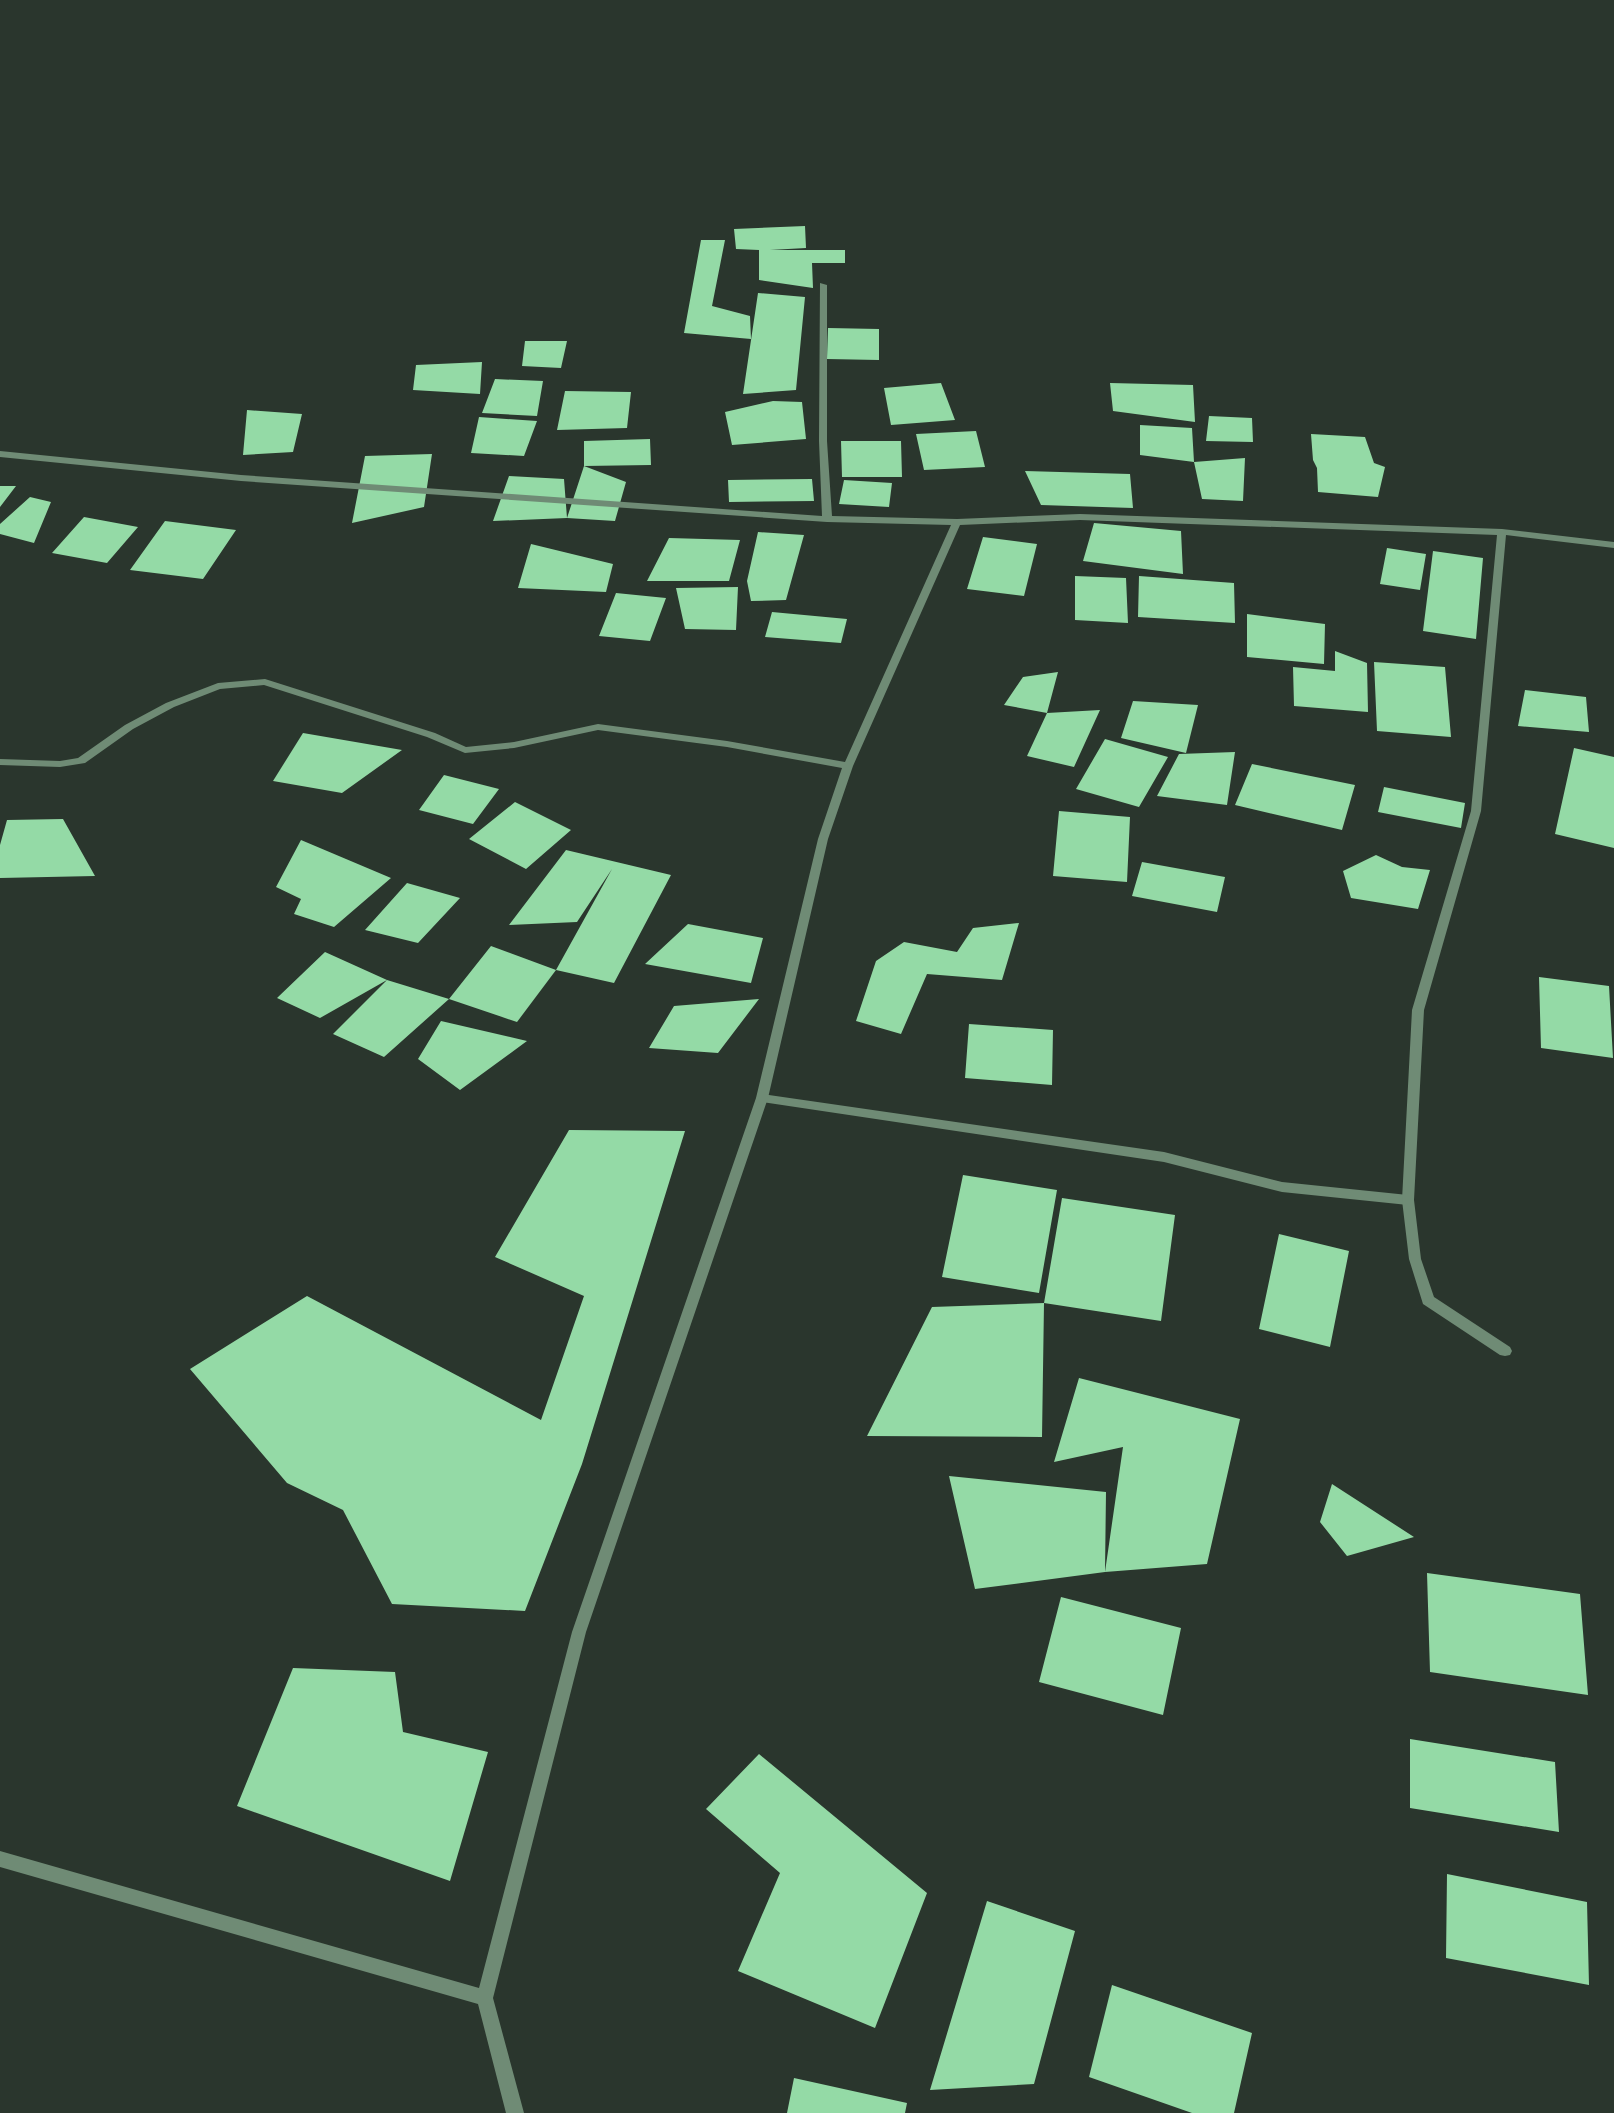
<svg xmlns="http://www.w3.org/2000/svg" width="1614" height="2113" font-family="'Varela Round',sans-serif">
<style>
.building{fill:#94daa6}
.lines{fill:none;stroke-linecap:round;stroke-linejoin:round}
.service{fill:#6f8b75;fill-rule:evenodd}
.minor{fill:#6f8b75;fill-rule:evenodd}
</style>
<rect width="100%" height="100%" fill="#2a362d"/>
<path class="building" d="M805 226 806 248 770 250H845V263H812L813 288 759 280V250L736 249 734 229Z
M701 240H725L712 306 750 316 751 339 684 333Z
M758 293 805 297 796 390 743 394Z
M828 328 879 329V360L827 359Z
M525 341H567L561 368 522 366Z
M482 362 480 394 413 390 416 365Z
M495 379 543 381 537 416 482 413Z
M941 383 955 420 891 425 884 388Z
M1110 383 1193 385 1195 422 1113 411Z
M565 391 631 392 627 428 557 430Z
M773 401 802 402 806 439 732 445 725 412Z
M247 410 302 414 293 452 243 455Z
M1209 416 1252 418 1253 442 1206 441Z
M479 417 537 421 524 456 471 453Z
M1140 425 1192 428 1194 462 1140 455Z
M976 431 985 467 924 470 916 434Z
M1311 434 1365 437 1374 463 1385 467 1378 497 1318 492 1317 468 1313 460Z
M650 439 651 465 584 466V441Z
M841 441H901L902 477H842Z
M432 454 424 507 352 523 365 456Z
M1245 458 1243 501 1202 499 1194 462Z
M584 466 626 482 615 521 567 518Z
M1025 471 1130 474 1133 508 1041 505Z
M509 476 564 479 567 518 493 521Z
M812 479 814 501 729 502 728 480Z
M844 480 892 483 889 507 839 504Z
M0 486H16L0 507Z
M30 497 51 502 34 543 0 534V524Z
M84 517 138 527 107 563 52 553Z
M165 521 236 530 203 579 130 570Z
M1094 523 1181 531 1183 574 1083 561Z
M758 532 804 535 786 600 751 601 747 581Z
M983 537 1037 544 1024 596 967 589Z
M669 538 740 540 729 581H647Z
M531 544 613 564 606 592 518 588Z
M1387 548 1426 554 1420 590 1380 584Z
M1433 551 1483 558 1476 639 1423 631Z
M1075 576 1126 578 1128 623 1075 620Z
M1139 576 1234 583 1235 623 1138 617Z
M738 587 736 630 685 629 676 588Z
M616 593 666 598 650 641 599 636Z
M772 612 847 619 841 643 765 637Z
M1247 614 1325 624 1324 664 1247 657Z
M1335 651 1367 663 1368 712 1294 706 1293 667 1335 671Z
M1374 662 1445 667 1451 737 1377 731Z
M1058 672 1047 713 1004 705 1023 677Z
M1525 690 1586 697 1589 732 1518 726Z
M1133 701 1198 705 1186 753 1121 738Z
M1100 710 1074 767 1027 756 1047 713Z
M303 733 402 750 342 793 273 781Z
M1105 739 1168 757 1139 807 1076 789Z
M1574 748 1614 757V848L1555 834Z
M1235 752 1227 805 1157 796 1179 754Z
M1252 764 1355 785 1342 830 1235 805Z
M444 775 499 789 473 824 419 810Z
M1384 787 1465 803 1461 828 1378 812Z
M515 802 571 830 526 869 469 839Z
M1059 811 1130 817 1127 882 1053 876Z
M63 819 95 876 0 878V845L7 820Z
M301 840 391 878 334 927 294 914 301 899 276 887Z
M566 850 671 875 614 983 556 970 517 1022 449 999 491 946 556 970 612 869 577 922 509 925Z
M1376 855 1402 867 1430 870 1418 909 1351 898 1343 871Z
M1142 862 1225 877 1217 912 1132 896Z
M407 883 460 898 418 943 365 930Z
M1019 923 1002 980 927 974 901 1034 856 1021 876 961 904 942 957 952 973 928Z
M688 924 763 938 751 983 645 964Z
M325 952 387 980 320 1018 277 998Z
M1539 977 1609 986 1613 1058 1541 1048Z
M387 980 449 999 384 1057 333 1034Z
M759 999 718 1053 649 1048 674 1006Z
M441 1021 527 1041 460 1090 418 1059Z
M969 1024 1053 1030 1052 1085 965 1078Z
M569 1130 685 1131 582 1464 525 1611 392 1604 343 1510 287 1483 190 1369 307 1296 541 1420 584 1296 495 1257Z
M963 1175 1057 1190 1039 1293 942 1277Z
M1062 1198 1175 1215 1161 1321 1044 1303Z
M1279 1234 1349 1251 1330 1347 1259 1329Z
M1044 1303 1042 1437 867 1436 932 1307Z
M1079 1378 1240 1419 1207 1564 1105 1572 1123 1447 1054 1462Z
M949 1476 1106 1492 1105 1572 975 1589Z
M1332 1484 1414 1537 1347 1556 1320 1522Z
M1427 1573 1580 1594 1588 1695 1430 1672Z
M1061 1597 1181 1628 1163 1715 1039 1682Z
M293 1668 395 1672 403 1732 488 1752 450 1881 237 1806Z
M1410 1739 1555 1762 1559 1832 1410 1808Z
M759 1754 927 1893 875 2028 738 1971 780 1873 706 1809Z
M1447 1874 1587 1902 1589 1985 1446 1958Z
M987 1901 1075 1931 1034 2084 930 2090Z
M1112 1985 1252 2033 1234 2113H1192L1089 2077Z
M794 2078 907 2103 905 2113H787Z"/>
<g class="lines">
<path class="service" d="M762 1094 1164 1152 1282 1182 1408 1195 1412 1197 1414 1200 1412 1203 1408 1205 1282 1192 1164 1162 762 1102 756 1098Z"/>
<path class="minor" d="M820 283 827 285V441L832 516 957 519 1080 514 1502 529 1614 542V548L1506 535 1481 811 1424 1010 1414 1200 1421 1259 1434 1297 1510 1347 1512 1351 1510 1355 1505 1356 1500 1355 1423 1304 1409 1259 1402 1200 1412 1010 1471 811 1497 535 1080 520 960 525 853 766 828 839 768 1098 586 1632 493 1998 524 2113H506L478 2004 0 1867V1851L479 1988 572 1632 756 1098 818 839 842 768 727 747 598 730 514 748 465 753 427 737 264 685 220 689 174 707 133 729 85 763 60 767 0 765V759L60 761 78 758 125 725 166 703 218 683 265 679 435 733 466 747 514 742 598 724 727 741 845 762 951 525 827 522 241 481 0 457V451L241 475 822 516 819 441Z"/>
</g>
</svg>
